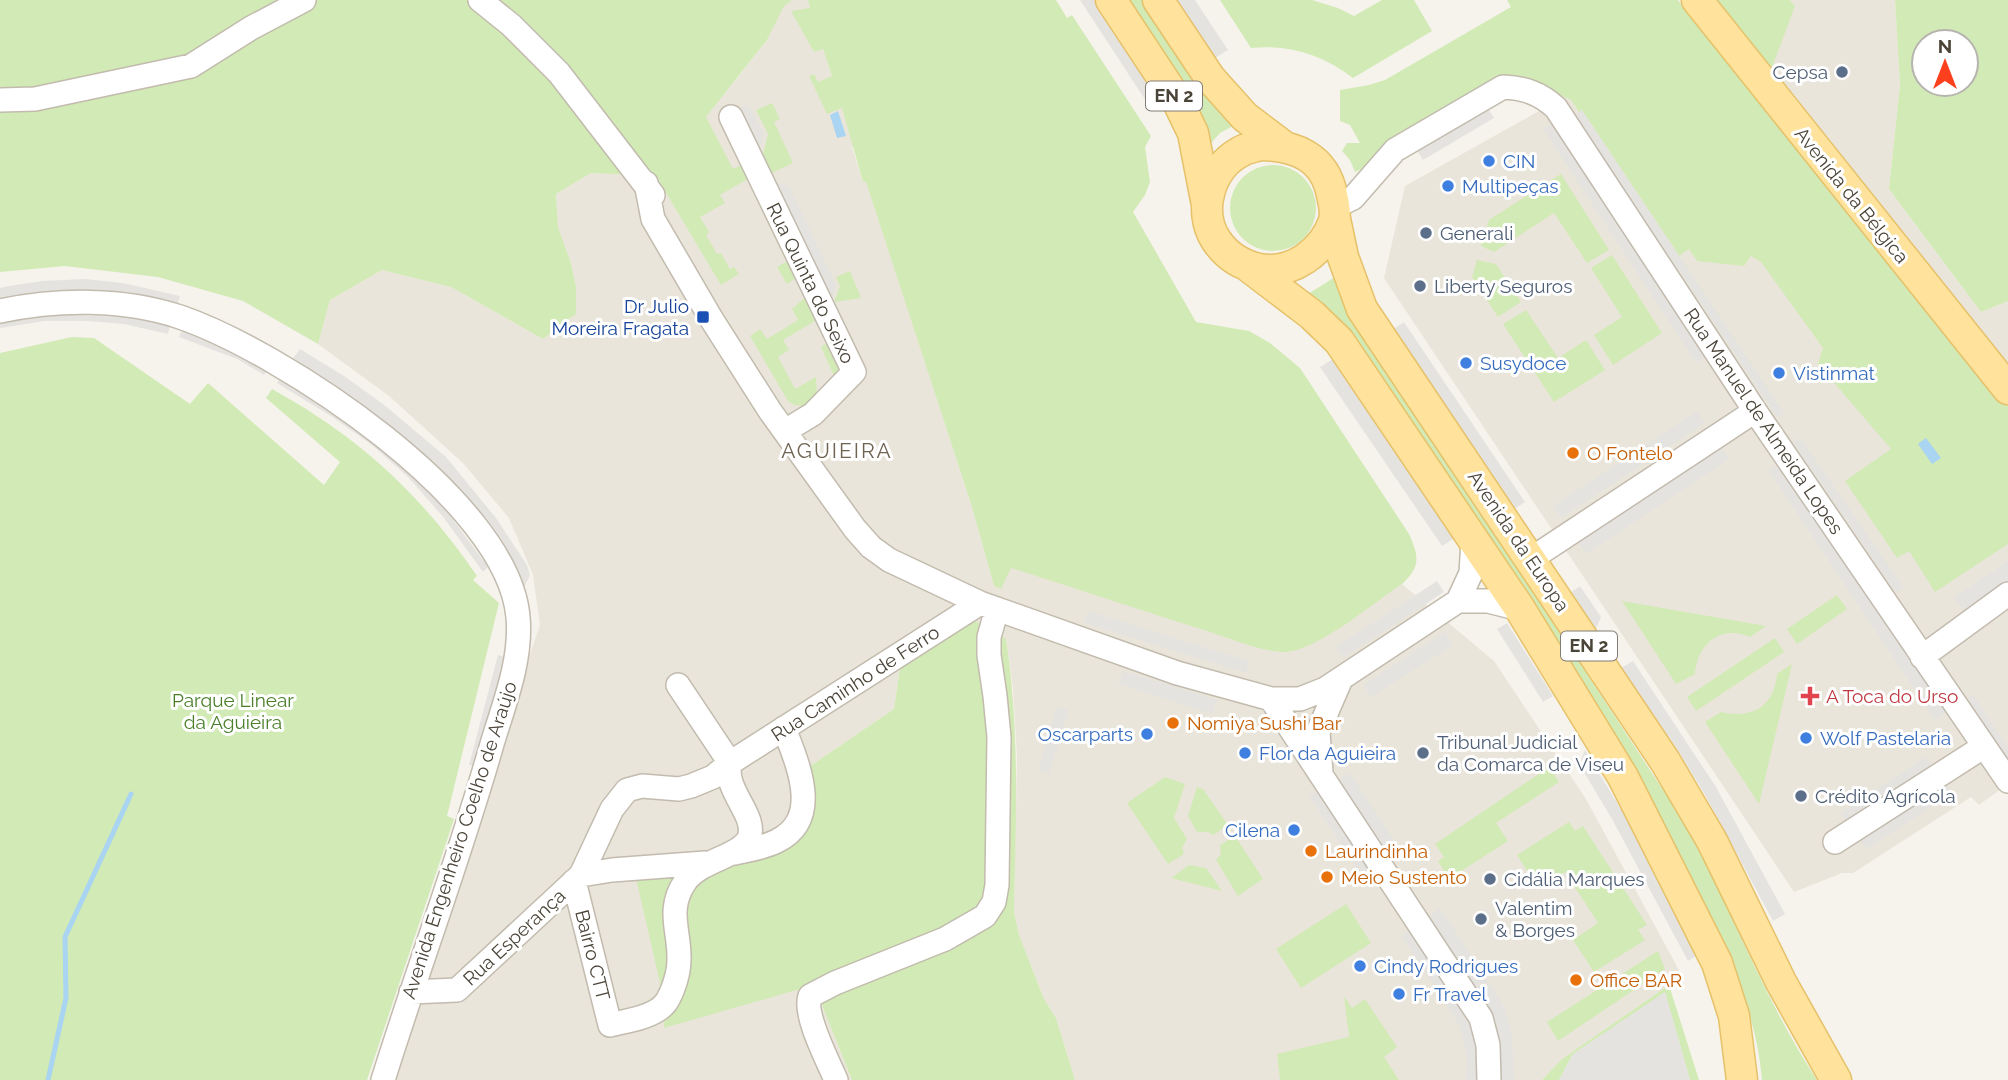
<svg xmlns="http://www.w3.org/2000/svg" width="2008" height="1080" font-family="Raleway,sans-serif">
<style>
.residential{fill:#eae5da}
.green{fill:#d2eab5;fill-rule:evenodd}
.parking{fill:#e5e3e0}
.water{fill:#a9d4f2}
.lines{fill:none;stroke-linecap:round;stroke-linejoin:round}
.stream{stroke:#a9d4f2;stroke-width:5}
.minor-casing{stroke:#c2bbae;stroke-width:26}
.major-casing{stroke:#e6c16a;stroke-width:33}
.minor{stroke:#fff;stroke-width:23}
.major{stroke:#ffe39c;stroke-width:30}
.service-dot{fill:#5c6f8a;stroke:#fff;stroke-width:2.5}
.shop-dot{fill:#3f7fe0;stroke:#fff;stroke-width:2.5}
.transit-dot{fill:#1a4fb4;stroke:#fff;stroke-width:2.5}
.food-dot{fill:#e8710a;stroke:#fff;stroke-width:2.5}
.health-dot{fill:#e0444e;stroke:#fff;stroke-width:2.5}
.labels{text-anchor:middle;stroke-width:6;stroke-linejoin:round;paint-order:stroke}
.shield{fill:#fff;stroke:#817c74;stroke-width:2}
.shield-label{font-size:18px;font-weight:bold;fill:#4b4439}
.service-label{font-size:19px;fill:#4e5e75;stroke:#fff;text-anchor:start}
.shop-label{font-size:19px;fill:#366cbe;stroke:#fff;text-anchor:start}
.street-label{font-size:19px;fill:#4b4439;stroke:#fff}
.transit-label{font-size:19px;fill:#164399;stroke:#fff;text-anchor:end}
.food-label{font-size:19px;fill:#c56008;stroke:#fff;text-anchor:start}
.health-label{font-size:19px;fill:#be3a42;stroke:#fff;text-anchor:start}
.park-label{font-size:19px;fill:#4a7f2a;stroke:#fff}
.neighbourhood-label{font-size:21px;letter-spacing:2px;fill:#6e6250;stroke:#fff}
</style>
<rect width="100%" height="100%" fill="#f6f3ec"/>
<path class="residential" d="M786 0H808L854 146 852 147 863 182 866 181 972 507 994 586 1010 567 1230 638 1289 652 1328 634 1402 584 1494 661 1586 799 1680 972 1669 985 1562 1059 1542 1080H1075L1056 1018 1044 999 1019 935 1014 912 1017 757 1013 688 1006 639 900 668 894 709 800 773 814 985 852 1080H382L540 625 533 575 509 518 463 463 389 396 318 344 330 300 382 270 451 287 543 339 576 314V287L571 263 558 227 556 194 591 173 656 176 739 76 767 40Z
M1790 0H1895L1900 85 1889 189 1981 312 2008 301V784L1979 805 1971 797 1853 873H1842L1794 892 1384 278 1405 186 1564 97 1571 100 1579 112 1582 110 1679 255 1689 249 1795 6Z"/>
<path class="green" d="M0 0H791V1L784 6 767 40 706 117 733 169 744 164 751 177 720 195 725 203 700 217 709 232 706 235 717 254 721 253 730 269 734 267 739 274 721 285 656 176 591 173 556 194 558 227 571 263 576 287V314L543 339 451 287 382 270 330 300 318 344 243 301 158 277 65 266 0 272Z
M808 0H1056L1067 18 1072 15 1151 136 1145 147 1150 182 1145 195 1133 212 1196 322 1249 331 1270 343 1300 368 1409 534C1419 557 1421 566 1402 584 1372 604 1328 642 1293 651 1271 656 1232 639 1210 632 1143 611 1077 589 1011 568L1001 589 994 586 972 507 866 182H863L842 108 827 114 809 76 814 74 818 82 832 76 823 49 814 52 791 11 810 8Z
M1130 0H1146L1237 124 1220 133 1212 142 1207 143 1196 105Z
M1220 0H1312L1338 8 1354 16 1382 0H1414L1432 31 1353 78C1323 55 1289 44 1251 48Z
M1507 0H1678L1814 163 2008 406V544L1935 592 1909 551 1897 558 1845 481 1891 449 1818 364 1823 348 1761 262 1751 256 1744 266 1697 261 1689 249 1679 256 1582 111 1579 112 1571 100 1515 76 1501 77 1476 89 1392 138 1362 169 1355 172 1350 160 1342 151 1347 143H1360L1350 125 1340 121V90L1369 85 1385 80 1511 7Z
M1715 0H1790L1795 6 1771 70Z
M1895 0H2008V301L1981 312 1889 189 1900 85ZM1924 42H1966V84H1924Z
M772 103 780 119 774 122 793 163 772 173 763 154 768 134 756 110Z
M1230 208a43 43 0 1 1 86 0a43 43 0 1 1-86 0Z
M1561 174 1609 250 1587 263 1554 213 1494 252 1481 246 1489 220Z
M1612 255 1662 333 1613 365 1594 335 1622 317 1591 268Z
M791 259 799 276 787 284 777 267Z
M1477 260 1496 264 1521 302 1498 317 1472 277Z
M850 271 861 298 834 302 840 286 836 277Z
M1335 277 1484 517 1682 819C1730 905 1763 998 1817 1080H1762C1756 1007 1723 942 1691 878 1674 845 1659 813 1641 782L1308 294Z
M808 295 820 318 783 340 789 350 778 357 795 389 816 377 817 396 806 406 794 405 788 401 750 336 760 329 767 339 798 320 792 309Z
M1526 310 1558 358 1586 340 1605 370 1554 402 1503 324Z
M72 337 94 338 190 404 208 383 324 485 340 462 266 398 272 389C359 437 421 494 477 576L473 580 499 603 447 816 454 819 367 1080H0V353Z
M830 341 841 371 835 378 821 347Z
M1837 595 1847 609 1797 644 1787 629Z
M1622 601 1766 626 1750 637C1721 624 1697 644 1695 674L1676 684Z
M970 618 1006 639C1020 730 1016 820 1014 912L1019 935 1044 999 1056 1018 1075 1080H852L814 985 664 1028 665 1005 636 878 791 829 800 773 894 709 900 668 920 650Z
M1775 638 1784 652 1696 711 1687 697Z
M1792 664 1759 804 1705 722 1721 712C1752 719 1774 707 1777 674Z
M1549 767 1559 782 1496 823 1508 841 1449 879 1438 861 1444 857 1435 844Z
M1165 777 1185 784 1174 818 1187 839 1182 848 1184 854 1168 864 1127 803Z
M1197 787 1203 789 1228 825 1213 835 1208 832H1197L1188 816Z
M1569 822 1575 831 1583 826 1647 925 1638 930 1645 940 1594 972 1573 940 1598 923 1565 872 1538 888 1517 855Z
M1235 836 1263 879 1238 896 1216 860 1221 854 1220 845Z
M1189 865 1206 868 1222 891 1171 878Z
M1346 904 1371 943 1301 988 1276 949Z
M1658 951 1665 969 1558 1041 1547 1022Z
M1669 985 1699 1080H1690L1665 993 1573 1054 1559 1080H1542L1562 1059Z
M1344 996 1352 1008 1365 999 1397 1047 1384 1057 1399 1080H1280L1277 1054 1349 1037Z"/>
<path class="parking" d="M1080 0H1097L1158 94 1146 101Z
M1177 0H1195L1228 50 1215 58Z
M746 105 752 110 764 135 759 154 736 109Z
M1486 105 1494 118 1423 160 1415 147Z
M1582 110 1784 413 1777 417 1575 115Z
M1555 122 1708 356 1696 363 1543 129Z
M771 181 789 186 836 285 830 304Z
M85 279 123 283 180 296 177 306 121 293 84 290 43 291 0 298V288L9 286 42 281Z
M45 314 125 317 170 326 168 334 124 324 87 321H45L0 328V320Z
M1404 322 1525 502 1513 510 1392 330Z
M182 330 206 339 268 369 264 375 237 359 179 337Z
M300 349 344 376 383 404 446 457 496 518 527 565 530 575 522 592 513 565 434 466 407 440 373 413 337 387 292 360Z
M1333 359 1455 538 1442 546 1320 367Z
M281 376 338 412 414 473 449 514 488 567 483 572 444 518 409 478 372 445 334 418 277 383Z
M1697 411 1705 423 1561 518 1553 506Z
M1800 437 1904 588 1896 593 1794 444 1793 442Z
M1722 448 1729 459 1586 554 1578 543Z
M1781 463 1947 712 1935 720 1769 471Z
M2008 561V580L1963 610 1954 597Z
M1437 581 1444 592 1343 658 1336 647Z
M1580 586 1601 617 1595 631 1570 593Z
M1088 611 1249 661 1246 673 1084 623Z
M1507 623 1553 696 1543 702 1497 629Z
M1445 632 1453 645 1371 697 1363 685Z
M498 655 506 657 477 767 469 765Z
M1633 661 1716 787 1785 914 1773 921 1704 793 1676 747 1621 668Z
M1123 671 1217 700 1213 714 1118 684Z
M1973 694 2008 748V762L1967 698Z
M1057 707 1069 710 1049 773 1038 770Z
M1585 750 1622 811 1698 955 1688 961 1612 819 1579 764Z
M1926 757 1934 769 1849 824 1840 813Z
M1350 773 1405 857 1393 864 1338 780Z
M1944 782 1952 793 1867 849 1858 838Z
M1321 789 1375 873 1365 880 1309 796Z
M1440 908 1503 1004 1512 1033 1514 1080H1499L1498 1041 1490 1012 1428 916Z
M1412 928 1470 1018 1478 1041 1479 1080H1465L1467 1059 1461 1028 1402 936Z
M1665 992 1690 1080H1559L1573 1054Z"/>
<path class="water" d="M838 111 846 136 837 138 830 115Z
M1926 438 1941 458 1932 464 1918 444Z"/>
<g class="lines">
<path class="stream" d="M48 1080 66 998 65 937 131 794"/>
<defs>
<path id="minor" d="M480 0 511 25 559 73 653 195
M0 100 35 99 191 66 251 28 304 0
M731 117 854 372 813 414 790 428
M646 183 653 219 712 320 770 411 855 529 871 547 889 560 980 603 1177 673 1271 699H1300L1325 689 1458 601
M1334 207 1353 198 1395 150 1503 87C1524 88 1540 93 1556 108L1755 411 2008 781
M0 311C58 299 123 298 180 317 282 352 508 500 518 617 522 660 504 704 492 744 460 857 418 968 383 1080
M1473 541 1471 573 1458 601H1488L1520 609
M1531 559 1755 411
M1922 657 2008 594
M678 685 730 763
M1271 699 1481 1018 1488 1045 1489 1080
M1321 773 1318 732 1341 679
M1835 842 1983 747
M735 853C749 850 763 848 777 841 823 818 797 763 784 728
M581 875 612 870 705 863
M574 881 610 1025C625 1021 643 1019 656 1011 665 1006 668 1000 672 991 676 981 679 970 679 960 680 931 666 910 685 882 701 859 741 857 749 838 758 815 723 791 730 763
M411 992 457 990 581 875 612 809 627 790 642 786 679 789 691 786 713 777 730 763 980 603
M836 1080C828 1061 803 1014 810 996L835 983 945 939 985 916 994 902 997 885 999 737 995 696 989 655V637L997 609"/>
<path id="major" d="M1111 0 1177 100 1193 133 1207 205
M1158 0 1210 78 1245 117 1282 145
M1697 0 2008 389
M1260 145C1295 145 1325 157 1332 195 1334 203 1336 213 1334 221 1323 252 1292 275 1259 269 1241 265 1226 255 1216 240 1197 211 1210 168 1240 152 1246 148 1254 147 1260 145Z
M1335 219 1343 257 1362 309 1665 761 1712 841 1781 982 1836 1080
M1249 267 1312 315 1339 341 1520 609 1623 777 1717 963 1734 1016 1742 1080"/>
</defs>
<use href="#minor" class="minor-casing"/>
<use href="#major" class="major-casing"/>
<use href="#minor" class="minor"/>
<use href="#major" class="major"/>
</g>
<g class="service-dot">
<circle cx="1842" cy="72" r="7"/>
<circle cx="1426" cy="233" r="7"/>
<circle cx="1420" cy="286" r="7"/>
<circle cx="1423" cy="753" r="7"/>
<circle cx="1801" cy="796" r="7"/>
<circle cx="1490" cy="879" r="7"/>
<circle cx="1481" cy="919" r="7"/>
</g>
<g class="shop-dot">
<circle cx="1489" cy="161" r="7"/>
<circle cx="1448" cy="186" r="7"/>
<circle cx="1466" cy="363" r="7"/>
<circle cx="1779" cy="373" r="7"/>
<circle cx="1147" cy="734" r="7"/>
<circle cx="1806" cy="738" r="7"/>
<circle cx="1245" cy="753" r="7"/>
<circle cx="1294" cy="830" r="7"/>
<circle cx="1360" cy="966" r="7"/>
<circle cx="1399" cy="994" r="7"/>
</g>
<rect class="transit-dot" x="696" y="310" width="14" height="14" rx="3.5"/>
<g class="food-dot">
<circle cx="1573" cy="453" r="7"/>
<circle cx="1173" cy="723" r="7"/>
<circle cx="1311" cy="851" r="7"/>
<circle cx="1327" cy="877" r="7"/>
<circle cx="1576" cy="980" r="7"/>
</g>
<path class="health-dot" d="M1806.5 685.5h7v7h7v7h-7v7h-7v-7h-7v-7h7z"/>
<g class="labels">
<g class="shield">
<rect x="1146" y="81.5" width="56" height="29" rx="5"/>
<rect x="1561" y="631.5" width="56" height="29" rx="5"/>
</g>
<g class="shield-label">
<text x="1174" y="102">EN 2</text>
<text x="1589" y="652">EN 2</text>
</g>
<g class="service-label">
<text x="1828" y="79" text-anchor="end">Cepsa</text>
<text x="1440" y="240">Generali</text>
<text x="1434" y="293">Liberty Seguros</text>
<text x="1437" y="749">Tribunal Judicial<tspan x="1437" dy="22">da Comarca de Viseu</tspan></text>
<text x="1815" y="803">Crédito Agrícola</text>
<text x="1504" y="886">Cidália Marques</text>
<text x="1495" y="915">Valentim<tspan x="1495" dy="22">&amp; Borges</tspan></text>
</g>
<g class="shop-label">
<text x="1503" y="168">CIN</text>
<text x="1462" y="193">Multipeças</text>
<text x="1480" y="370">Susydoce</text>
<text x="1793" y="380">Vistinmat</text>
<text x="1133" y="741" text-anchor="end">Oscarparts</text>
<text x="1820" y="745">Wolf Pastelaria</text>
<text x="1259" y="760">Flor da Aguieira</text>
<text x="1280" y="837" text-anchor="end">Cilena</text>
<text x="1374" y="973">Cindy Rodrigues</text>
<text x="1413" y="1001">Fr Travel</text>
</g>
<g class="street-label">
<text transform="translate(1852 195) rotate(51)" y="7">Avenida da Bélgica</text>
<text transform="translate(811 283) rotate(64)" y="7">Rua Quinta do Seixo</text>
<text transform="translate(1764 421) rotate(56)" y="7">Rua Manuel de Almeida Lopes</text>
<text transform="translate(1519 541) rotate(56)" y="7">Avenida da Europa</text>
<text transform="translate(855 683) rotate(-33)" y="7">Rua Caminho de Ferro</text>
<text transform="translate(459 840) rotate(-72)" y="7">Avenida Engenheiro Coelho de Araújo</text>
<text transform="translate(514 937) rotate(-43)" y="7">Rua Esperança</text>
<text transform="translate(593 955) rotate(76)" y="7">Bairro CTT</text>
</g>
<g class="transit-label">
<text x="689" y="313">Dr Julio<tspan x="689" dy="22">Moreira Fragata</tspan></text>
</g>
<g class="food-label">
<text x="1587" y="460">O Fontelo</text>
<text x="1187" y="730">Nomiya Sushi Bar</text>
<text x="1325" y="858">Laurindinha</text>
<text x="1341" y="884">Meio Sustento</text>
<text x="1590" y="987">Office BAR</text>
</g>
<g class="health-label">
<text x="1826" y="703">A Toca do Urso</text>
</g>
<g class="park-label">
<text x="233" y="707">Parque Linear<tspan x="233" dy="22">da Aguieira</tspan></text>
</g>
<g class="neighbourhood-label">
<text x="837" y="458">AGUIEIRA</text>
</g>
</g>
<g transform="translate(1945 63)"><circle r="33" fill="#ffffff" stroke="#b7b4b0" stroke-width="2"/>
<path d="M0-5L12 26L0 18L-12 26Z" fill="#fc3f1d"/>
<text y="-10" font-size="19" font-weight="bold" text-anchor="middle" fill="#4b4439">N</text>
</g>
</svg>
